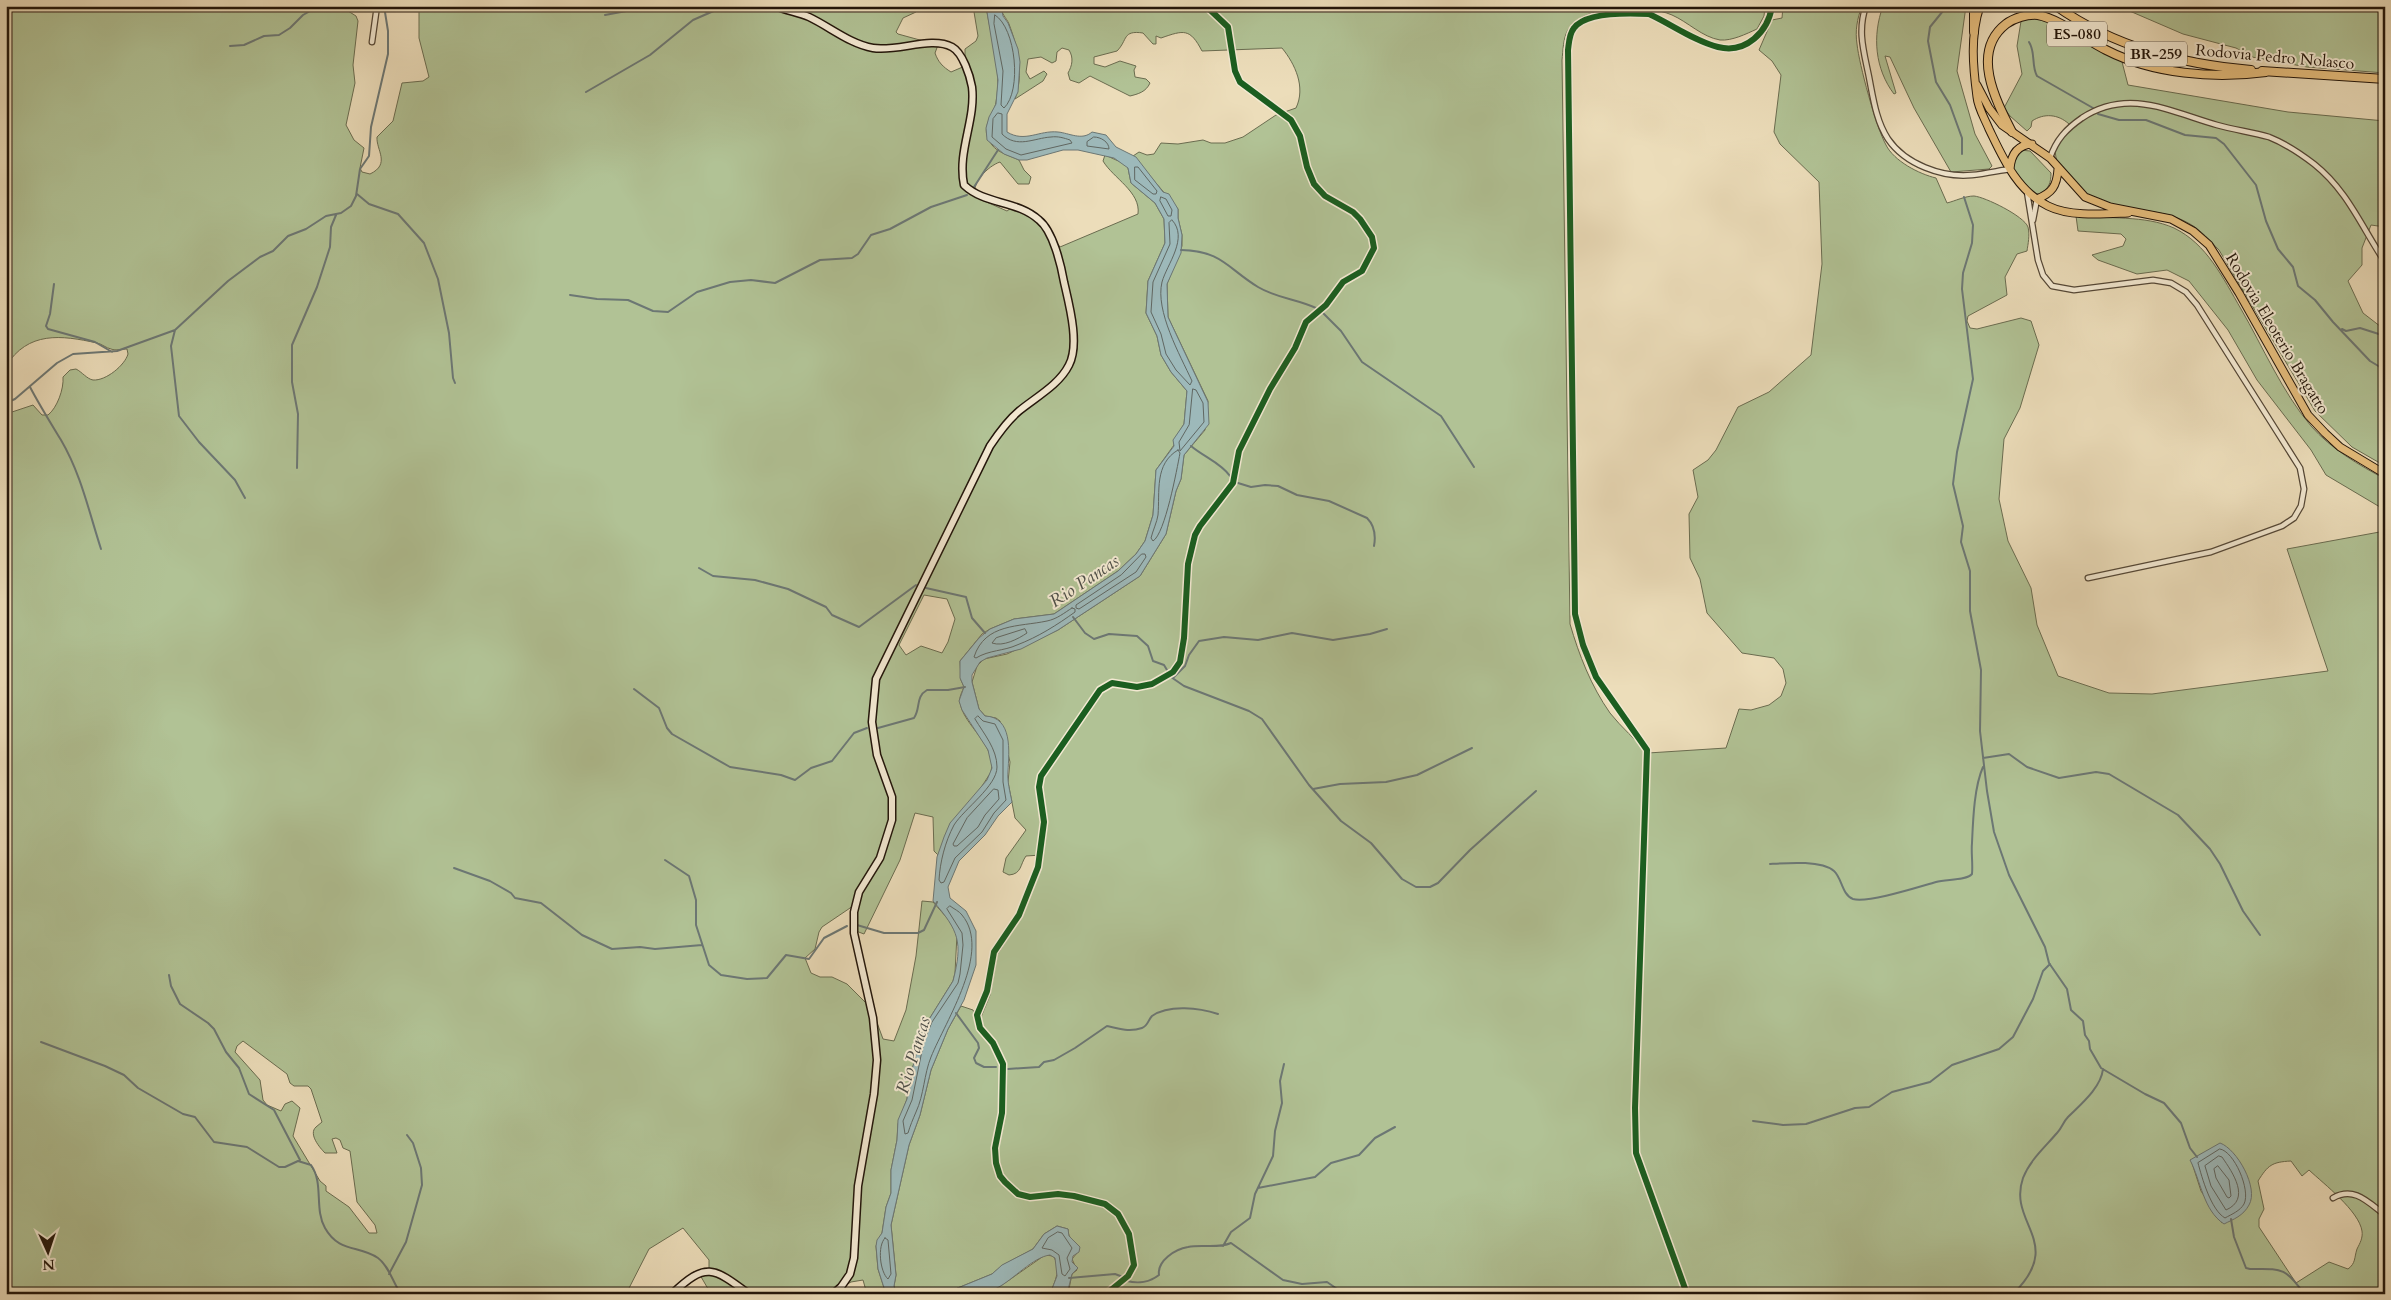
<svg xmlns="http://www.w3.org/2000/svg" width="2391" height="1300" font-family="Cardo,serif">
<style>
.green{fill:#b1c295;stroke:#6a6c50;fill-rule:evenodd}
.water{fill:#9db9ba;stroke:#6c7774}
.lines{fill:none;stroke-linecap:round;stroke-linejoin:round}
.shore{stroke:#606762;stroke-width:1}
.stream{stroke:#6c7774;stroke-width:2}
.street-casing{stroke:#544736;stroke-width:7}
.secondary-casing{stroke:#22150a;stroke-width:9}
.primary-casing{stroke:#22150a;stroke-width:9}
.highway-casing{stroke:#22150a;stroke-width:10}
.street{stroke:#f3e9d2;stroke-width:4.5}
.secondary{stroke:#f3e9d2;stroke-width:6}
.primary{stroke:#e6be7d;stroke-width:7}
.highway{stroke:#e6be7d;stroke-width:8}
.cycleway-casing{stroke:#f3e9d2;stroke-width:9}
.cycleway{stroke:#1b5e20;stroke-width:6}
.labels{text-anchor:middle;stroke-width:4;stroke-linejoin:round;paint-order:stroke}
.shield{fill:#f3e9d2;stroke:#615546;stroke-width:1}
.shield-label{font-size:15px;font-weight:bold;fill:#22150a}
.street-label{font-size:16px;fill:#22150a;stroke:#f3e9d2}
.water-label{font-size:18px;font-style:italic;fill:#4d4e48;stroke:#f3e9d2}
</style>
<rect width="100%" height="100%" fill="#ecddba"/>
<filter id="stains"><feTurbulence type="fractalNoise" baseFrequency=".004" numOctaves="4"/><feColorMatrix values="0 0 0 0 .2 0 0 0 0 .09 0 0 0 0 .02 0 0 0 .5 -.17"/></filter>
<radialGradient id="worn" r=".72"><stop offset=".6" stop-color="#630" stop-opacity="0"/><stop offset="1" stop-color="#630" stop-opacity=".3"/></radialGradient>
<path class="green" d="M6 6H340L356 16 358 21 353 65 355 83 346 125 354 140 364 148 360 168 362 172 370 174C391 164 376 150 377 137L393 121 402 83 423 81 429 77 419 38V6H921L916 12 903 18 896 32 898 34 938 45 935 53C938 62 943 67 951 72L965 66V49L976 41 978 36 973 6H986C991 38 1002 70 996 102 994 117 978 127 992 145 998 153 1011 156 1019 160L1024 170 1031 177 1029 184H1018L1000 162C988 166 971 183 975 197L1007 211 1014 206 1040 220 1060 247 1138 214C1141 192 1113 178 1103 161L1105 155 1125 164 1128 168 1131 183 1155 203 1164 219 1165 243 1148 281 1146 313 1157 336 1161 355 1171 372 1187 391 1184 424 1174 440V445L1156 470 1153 515 1145 541 1136 554 1118 571 1054 614 1014 619 990 629 982 634 960 661 961 680 964 687C962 692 959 697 960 702 963 726 997 744 991 772L938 855 934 851 933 817 915 813 900 860 864 934 856 931V904L822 927 819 932 815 949 805 958 811 973 820 977H832L847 984 872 1009 883 1039 894 1041 906 1010 916 956 922 901 933 902 948 919 957 934 955 973 953 981 923 1029 909 1081 907 1099 898 1124 897 1140 891 1170V1193L886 1207 882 1233 876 1246 878 1269 886 1294H867L863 1280 851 1282 830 1294H711L700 1275 709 1269V1260L683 1228 649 1249 626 1294H6V414L33 405 42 415H48C57 408 64 389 63 377L70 370 76 369C82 372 87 379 93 380 106 381 125 365 128 354L127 349C122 349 116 351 111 349 106 348 102 344 97 343 61 335 28 331 6 366ZM924 595 947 599 955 619 948 642 942 653 921 646 906 655 899 645ZM243 1041 287 1074 290 1083 294 1086H308L311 1089 322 1122C320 1124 318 1125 316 1127 308 1134 320 1148 325 1153H337L332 1139 336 1138 340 1140 343 1148 350 1151 357 1202 375 1225 377 1233H369L349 1207 326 1191V1186L320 1181 293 1136 300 1108 292 1101 285 1104 281 1111 267 1105 263 1100 260 1080 235 1052 237 1046Z
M1001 6H1765L1764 16 1757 29C1746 34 1732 41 1720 40 1702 37 1688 22 1672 15 1647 4 1584 3 1568 30 1563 38 1563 51 1562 60L1570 624C1579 655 1591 686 1610 713 1621 727 1636 740 1648 753L1726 748 1739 709 1751 710 1769 705 1781 696 1786 683 1783 669 1774 658 1742 653 1707 613 1700 579 1690 558 1689 514 1698 497 1693 470 1708 460 1716 450 1738 407 1769 392 1811 355 1822 264 1819 182 1780 144 1774 132 1781 75 1772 61 1759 50 1772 20 1782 18 1783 6H1862C1857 19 1855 31 1857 44 1859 64 1876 127 1886 145 1894 161 1919 174 1936 178L1947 203C1955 201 1965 196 1974 196 1985 197 2024 216 2028 227 2030 235 2028 244 2027 251L2017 254 2005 277 2007 295 1968 316 1967 321 1970 328 1977 329 2021 318 2031 321 2039 345 2020 408 2004 439 1999 499 2008 541 2031 588 2037 625 2058 676 2109 693 2152 694 2328 671 2287 549 2385 531V1294H1068L1072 1274 1077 1270 1072 1259 1077 1253C1077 1241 1067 1239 1068 1229L1057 1226 1044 1234 1033 1249 1003 1265 992 1274 943 1294H896L894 1286 896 1275 891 1225 909 1145 920 1115 931 1070 948 1029 961 1006 973 1010 979 1022 990 995 997 955 1020 919 1041 855 1026 856C1020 864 1022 874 1009 875L1003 872 1006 858 1026 830 1015 818 1008 782 1010 762 1000 721 996 718 985 716 979 709 972 682 977 666 984 659 1007 654 1058 630 1140 576 1166 534 1176 491 1181 479 1184 455 1205 430 1208 401 1168 317 1167 284 1182 246V235L1178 218V209L1133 156 1139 152 1147 155 1154 154 1161 143 1178 144 1203 140 1211 143H1225L1243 137 1276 115 1296 108C1306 87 1295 64 1282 48L1202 51C1190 28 1184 30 1161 38L1156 36V44H1153L1143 33C1122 30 1128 40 1117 51L1094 57V64L1105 67 1120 61 1136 66 1134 70 1135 77 1146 79 1150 83C1146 92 1138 94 1130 96L1090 76 1079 83 1070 80 1068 73C1072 66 1074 58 1069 50L1062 48 1057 52 1056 61 1052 63 1041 57 1028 59 1026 72 1030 79 1044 71 1047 74 1043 81 1015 99C1024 74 1018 48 1009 24 1006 17 1001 14 1001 6ZM2191 1160 2222 1223 2201 1191ZM2291 1161 2302 1176 2309 1170C2324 1184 2359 1211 2362 1231 2363 1238 2360 1243 2357 1249 2354 1258 2356 1263 2348 1269L2329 1262 2296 1283 2259 1227V1219L2264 1209 2258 1181C2268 1165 2272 1162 2291 1161Z
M1883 6H1966L1957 71 1975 134 1992 166 1989 169 1951 172 1914 108 1890 57 1885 56 1896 93 1894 94C1875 69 1872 36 1883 6Z
M2118 6H2385V73L2307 67 2252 57 2236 48 2183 34Z
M2022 15 2049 19 2121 58 2128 85 2288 112 2385 121V227L2371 225 2362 248V265L2348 281 2363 313 2385 330V466L2352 447 2315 411 2219 250C2210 241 2201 230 2190 224 2158 205 2120 214 2087 196 2081 193 2075 185 2070 180 2060 170 2055 162 2055 147L2069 131V124C2058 114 2044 113 2032 121L2031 127 2027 131 2010 116 2004 108 2022 74 2017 46Z
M2020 150 2030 151 2051 173C2051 183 2049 188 2040 194L2029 193 2009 164Z
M2076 216C2107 219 2145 215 2174 228 2207 244 2223 278 2241 309 2263 347 2282 392 2311 426 2331 449 2359 465 2385 479V510L2326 475 2311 450 2257 380 2228 330 2189 281 2167 270 2137 274 2098 260 2092 255 2123 246 2126 239 2121 234 2078 231Z
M1045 1255 1053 1256C1062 1268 1055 1281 1050 1294H980L1002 1285Z"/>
<path class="water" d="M986 6H1001L1003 16 1008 23 1018 49 1020 62 1018 92 1007 114V132C1025 143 1039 130 1058 132 1069 133 1082 141 1092 132L1106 135 1116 147 1136 157 1163 192 1169 194 1178 209V218L1182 235 1181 253 1167 284 1168 317 1208 402 1209 424 1184 455 1181 479 1176 491 1166 534 1140 576 1058 630 1021 649 987 658 980 662 972 675V682L979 709 985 716C1013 717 1009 752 1008 771 1007 781 1010 792 1012 802L998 816 985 835 959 861 948 887 950 898 966 911 976 931V965L964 1000 948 1029 931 1070 920 1115 909 1145 891 1225 896 1275 894 1286 896 1294H886L878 1269 876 1246 877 1240 882 1233 886 1207 891 1193V1170L897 1140 898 1120 907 1099 909 1081 923 1029 953 981C963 942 959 931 933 901L937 857 944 837 950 823 987 780 992 768 988 750 962 710 959 701 964 687 960 678V661L979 638 990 629 1014 619 1054 614 1118 571 1136 554 1145 541 1153 515 1156 470 1174 446 1173 440 1184 424 1187 391 1171 372 1161 355 1157 336 1146 313 1148 281 1165 243 1164 219 1155 203 1131 183 1128 168 1114 158 1078 150H1063L1027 160H1019L1004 154 987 140 986 128 989 117 996 104 998 80Z
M2220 1143C2237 1149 2259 1188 2249 1205 2243 1216 2234 1219 2224 1224 2203 1210 2201 1181 2190 1160Z
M1057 1226 1068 1229 1069 1236 1080 1247 1079 1252 1073 1256 1072 1262 1078 1268 1072 1274 1067 1294H1050L1057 1276 1055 1258 1050 1255C1033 1257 1013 1280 997 1288 980 1296 961 1294 943 1294L992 1274 1002 1265 1033 1249 1044 1234Z"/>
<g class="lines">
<path class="shore" d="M995 15C1016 28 1022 91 1004 108L1001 105 1003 71 994 24Z
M998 113 1002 114V134C1017 149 1034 138 1051 137 1058 136 1064 138 1070 140L1072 143 1021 155 1006 149 992 137 993 119Z
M1094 137C1101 137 1109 142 1109 149L1087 146V142Z
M1135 167H1138L1157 191 1156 194H1153L1135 180Z
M1161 197 1166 199 1172 210 1171 216H1168L1160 201Z
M1172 220C1189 238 1167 264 1162 282 1155 311 1180 355 1192 381L1190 385 1176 370 1166 354 1161 334 1151 312 1153 282 1170 244 1169 223Z
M1193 389 1196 390 1203 403 1204 422 1180 451 1179 442 1189 425Z
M1178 450 1180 453C1177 469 1165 534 1153 541L1151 538C1153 530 1157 522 1158 515 1160 492 1154 464 1178 450Z
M1142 554H1145L1146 557 1136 572 1079 609 1076 608V605L1121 575Z
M1072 608 1075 609V612C1057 625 1038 637 1017 645 1004 651 989 650 976 658L974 657C985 623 1019 627 1047 621 1057 619 1064 613 1072 608Z
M1025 629 1027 633C1018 639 1003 647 992 643L996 638Z
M978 716 983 721 995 724 1003 740V782L1006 800 994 813 982 832 955 858 944 882 941 883 939 880C940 862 945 842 954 825 964 809 997 786 997 767 997 749 984 734 975 719Z
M994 789 998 790 999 799 985 815 978 827 957 846H954L953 844 967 818Z
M950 906C954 909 959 911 962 915 992 951 946 1020 931 1057 924 1074 924 1095 916 1112 913 1119 910 1126 908 1133L905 1134 903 1121 912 1100 924 1041 932 1022 958 983 960 974 963 945 962 933 947 909Z
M2220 1149C2234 1151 2251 1190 2244 1204 2240 1211 2232 1214 2225 1218 2211 1210 2202 1178 2198 1163Z
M2219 1156 2222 1157C2233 1173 2251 1199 2226 1210L2211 1186 2205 1166Z
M2218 1166 2229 1180 2231 1196 2229 1198 2227 1197 2216 1178 2214 1169Z
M1058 1232 1062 1233 1072 1248 1067 1258 1070 1269 1065 1276 1062 1274 1059 1255 1052 1250 1042 1248 1048 1238Z
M885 1238 888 1240 891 1274 888 1279C880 1272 877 1246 885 1238Z"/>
<path class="stream" d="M696 6 708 13
M1947 6 1930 27 1928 41 1936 82 1950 105 1962 138V154
M605 15 648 7 667 9 683 6
M2029 42C2036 53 2031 65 2037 76L2093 108
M230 46 244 45 264 36 279 35 290 28 303 15 319 6
M586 92 650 55 693 20 725 6
M2098 114 2119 120H2146L2185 135 2216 138 2224 144 2256 185 2266 221 2278 249 2293 267 2298 286 2315 300 2333 322 2370 361 2385 370
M974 187 998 150
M357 194 369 204 398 214 424 243 438 279 449 333 453 378 455 383
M1964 197 1973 225 1972 243 1963 273 1962 289 1973 379 1957 452 1953 484 1963 526 1961 542 1970 571V611L1981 670 1980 731 1987 791 1994 832 2009 875 2045 947 2049 963 2067 989 2071 1010 2083 1021 2085 1035 2089 1041 2090 1049 2101 1068 2145 1094 2164 1103 2181 1123 2190 1148 2197 1157
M1181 250C1222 251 1227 268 1258 287 1276 298 1297 299 1316 308
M54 284 50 314 46 326 48 329 95 342 112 352
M570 295 597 299 628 300 653 311 668 312 697 292 730 282 751 280 775 283 820 260 852 258 858 254 871 235 890 229 931 207 967 195
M1322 312 1341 331 1362 362 1441 416 1474 467
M2342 329 2346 331 2360 328 2385 336
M175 330 171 346 179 416 199 442 235 480 245 498
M30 387C40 406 50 422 61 440 81 474 89 512 101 549
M6 403 15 399 57 363 73 354 117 351 175 330 228 281 260 257 273 251 288 236 306 229 326 216 341 213 351 206 356 196 360 169 369 156 371 127 388 54V31L384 6
M6 426 11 402
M1191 446C1204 457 1221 463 1230 476
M297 468 298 414 292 382V345L317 287 330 247 331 227 336 215
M1238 483 1251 487 1265 485 1278 486 1297 495 1329 501 1367 518C1375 526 1376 535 1374 546
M699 568 713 576 755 580 788 589 826 607 832 615 859 627 916 585
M926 588 966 597 972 618 985 633
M1073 617 1085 633 1094 639 1109 634 1137 636 1148 646 1153 661 1164 665 1167 670
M1171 677 1184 686 1249 711 1262 719 1309 785 1341 821 1371 843 1402 879 1416 887H1430L1438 883 1470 850 1536 791
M1173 678 1185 666 1189 655 1199 641 1224 637 1258 640 1292 633 1333 640 1370 634 1387 629
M634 689 659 708 667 728 672 734 730 767 781 775 795 780 811 768 832 761 854 733 867 728
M878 728 914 718C921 708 915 697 927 690H948L965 687
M1983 758 2009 754 2027 767 2059 778 2096 772 2109 774 2178 815 2210 849 2220 864 2243 911 2260 935
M1313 789 1340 784 1386 782 1417 775 1472 748
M665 860 689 876 696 900V925L709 965 721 975 747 979 767 978 786 955 809 959 824 938 847 926
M1770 864C1786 863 1821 860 1834 871 1842 878 1842 895 1853 899 1869 903 1918 887 1936 882 1946 879 1966 881 1972 874 1973 863 1971 853 1972 843 1973 821 1974 787 1983 767
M454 868 490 881 511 893 515 898 541 903 582 935 612 949 640 947 655 949 702 945
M857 925 884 933H918L924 930 937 902
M169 975 171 986 180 1004 208 1023 214 1029 226 1052 239 1068 249 1094 274 1110 300 1160
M956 1013 978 1043 979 1048 974 1058 976 1063 984 1067H996
M41 1042 105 1066 124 1075 138 1088 183 1114 195 1117 214 1142 247 1147 279 1167H285L298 1161 311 1165C324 1183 314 1209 325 1228 339 1253 359 1245 378 1258 389 1266 393 1283 401 1294
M1008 1069 1039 1067 1044 1062 1054 1060 1075 1048 1107 1026C1119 1029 1130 1032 1142 1028 1148 1026 1148 1020 1152 1016 1169 1004 1200 1008 1218 1014
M1753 1121 1783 1125 1806 1124 1855 1108 1869 1107 1892 1092 1930 1082 1952 1065 1999 1049 2013 1037 2033 999 2043 971 2050 964
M1258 1188 1315 1177 1331 1163 1359 1155 1375 1138 1395 1127
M2231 1219 2234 1237 2246 1268 2250 1269C2280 1269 2285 1266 2304 1294
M1223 1246 1231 1232 1250 1218 1255 1194 1273 1156 1275 1131 1282 1103 1280 1081 1284 1064
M389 1274 406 1242 422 1185 421 1168 413 1143 407 1135
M1069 1278 1115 1274 1123 1277
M1127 1281C1138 1284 1150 1282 1159 1275 1157 1261 1175 1249 1188 1247 1203 1244 1217 1249 1231 1243L1283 1280 1302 1284 1327 1282 1343 1293 1364 1291 1379 1294
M2013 1294C2066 1242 2007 1224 2023 1178 2030 1160 2045 1147 2057 1133 2062 1128 2063 1122 2068 1117 2080 1105 2101 1088 2103 1069"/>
<defs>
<path id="street" d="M1866 6C1857 31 1864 52 1869 77 1873 97 1876 121 1888 139 1905 164 1942 178 1972 175 1984 174 1997 171 2010 169
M372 42 377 6
M2050 158C2056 140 2066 129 2082 118 2128 88 2169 111 2217 125 2234 130 2252 132 2269 137 2284 143 2301 154 2314 164 2348 191 2362 228 2385 262
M2027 192 2038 260 2043 275 2052 286 2074 290 2153 280 2171 283 2186 292 2197 305 2300 468 2304 489 2301 506 2294 518 2282 526 2211 552 2088 578
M2033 220 2037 199
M2333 1198C2354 1186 2368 1202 2385 1215
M1106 1294 1128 1276 1134 1265 1129 1234 1118 1214 1105 1204 1074 1196 1058 1194 1030 1197 1018 1194 1005 1182 1000 1176 996 1163 995 1148 1002 1113 1003 1064 993 1043 980 1028 977 1015 987 991 994 952 1019 915 1038 867 1044 822 1039 787 1041 776 1100 690 1112 683 1137 687 1152 684 1173 672 1180 662 1184 638 1188 564 1195 535 1200 526 1233 483 1239 451 1270 389 1295 348 1306 322 1326 305 1343 282 1362 271 1374 248 1372 237 1360 219 1353 212 1325 196 1314 184 1307 167 1300 136 1291 120 1240 82 1235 71 1228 27 1206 6
M1687 1294 1636 1153 1635 1108 1647 750 1596 677 1583 645 1575 614 1568 50C1569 43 1569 34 1574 28 1586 12 1630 13 1649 14 1671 24 1694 41 1718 47 1746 54 1768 32 1772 6"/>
<path id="secondary" d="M776 6C786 11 798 12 809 17 830 27 850 44 873 48 898 52 931 36 952 47 963 53 970 76 972 87 976 120 957 151 964 185 985 205 1017 200 1039 220 1053 231 1061 265 1064 282 1069 304 1080 344 1069 365 1059 385 1036 397 1019 411 1007 421 998 434 990 446L876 679 872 722 877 755 892 797V820L880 858 859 892 854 912V933L873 1018 877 1060 874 1094 858 1186 854 1258 850 1274 841 1287 833 1294
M672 1294C706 1261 714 1268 749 1294"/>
<path id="primary" d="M1980 6C1970 36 1973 67 1977 97 1978 108 1985 119 1989 129 2003 158 2017 191 2048 206 2070 217 2104 214 2128 213
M1977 85 1989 108 2002 125 2050 158 2085 197 2110 207 2171 219 2193 231 2209 245 2239 293 2308 415 2325 433 2340 447 2385 474
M2010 169C2011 155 2017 145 2032 144
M2037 199C2052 193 2057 186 2058 169"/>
<path id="highway" d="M1974 6V32
M2056 6C2114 47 2181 64 2251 70
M2262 71 2385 79
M2012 132C1996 101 1970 52 2006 24 2014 18 2027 14 2038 15 2059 19 2086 40 2106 50 2153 74 2214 79 2266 72"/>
</defs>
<use href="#street" class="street-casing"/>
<use href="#secondary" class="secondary-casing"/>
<use href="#primary" class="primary-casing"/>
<use href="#highway" class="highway-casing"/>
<use href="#street" class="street"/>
<use href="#secondary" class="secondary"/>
<use href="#primary" class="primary"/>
<use href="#highway" class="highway"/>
<defs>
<path id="cycleway" d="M1106 1294 1128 1276 1134 1265 1129 1234 1118 1214 1105 1204 1074 1196 1058 1194 1030 1197 1018 1194 1005 1182 1000 1176 996 1163 995 1148 1002 1113 1003 1064 993 1043 980 1028 977 1015 987 991 994 952 1019 915 1038 867 1044 822 1039 787 1041 776 1100 690 1112 683 1137 687 1152 684 1173 672 1180 662 1184 638 1188 564 1195 535 1200 526 1233 483 1239 451 1270 389 1295 348 1306 322 1326 305 1343 282 1362 271 1374 248 1372 237 1360 219 1353 212 1325 196 1314 184 1307 167 1300 136 1291 120 1240 82 1235 71 1228 27 1206 6
M1687 1294 1636 1153 1635 1108 1647 750 1596 677 1583 645 1575 614 1568 50C1569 43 1569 34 1574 28 1586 12 1630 13 1649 14 1671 24 1694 41 1718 47 1746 54 1768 32 1772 6"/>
</defs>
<use href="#cycleway" class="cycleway-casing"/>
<use href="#cycleway" class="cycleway"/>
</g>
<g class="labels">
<g class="shield">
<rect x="2047" y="21.5" width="60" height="25" rx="4"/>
<rect x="2125" y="41.5" width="62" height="25" rx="4"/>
</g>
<g class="shield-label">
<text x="2077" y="39">ES-080</text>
<text x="2156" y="59">BR-259</text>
</g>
<g class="street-label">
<text transform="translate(2275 56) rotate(5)" y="6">Rodovia Pedro Nolasco</text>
<text transform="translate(2278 333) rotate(59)" y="6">Rodovia Eleoterio Bragatto</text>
</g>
<g class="water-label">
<text transform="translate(1084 581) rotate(-34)" y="6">Rio Pancas</text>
<text transform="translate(913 1055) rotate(-73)" y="6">Rio Pancas</text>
</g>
</g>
<rect width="2391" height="1300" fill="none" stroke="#ecddba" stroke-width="25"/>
<rect x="8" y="8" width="2376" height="1285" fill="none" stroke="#22150a" stroke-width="2.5"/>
<rect x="12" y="12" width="2366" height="1275" fill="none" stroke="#22150a"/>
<g transform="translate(48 1252) rotate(177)" stroke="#f3e9d2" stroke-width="4" paint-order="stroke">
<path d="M0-4L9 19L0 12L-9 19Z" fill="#22150a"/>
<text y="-8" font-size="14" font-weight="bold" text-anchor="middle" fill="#22150a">N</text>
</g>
<rect width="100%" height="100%" filter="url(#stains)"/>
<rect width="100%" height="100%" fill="url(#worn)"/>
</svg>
